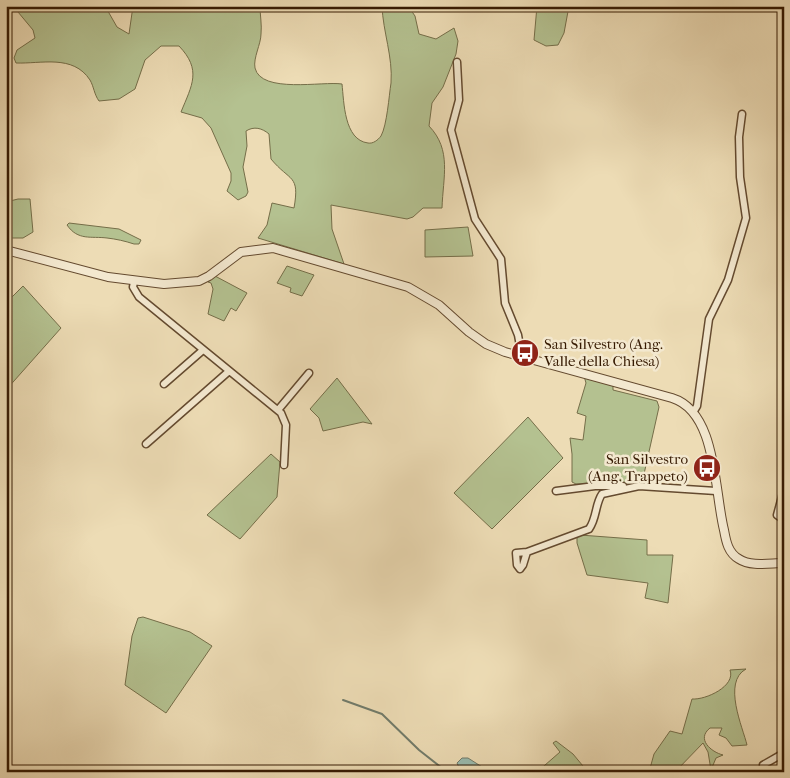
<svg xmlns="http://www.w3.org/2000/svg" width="790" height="778" font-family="'IM FELL French Canon',serif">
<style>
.green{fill:#b4c190;stroke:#756e49}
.water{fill:#99bbaf;stroke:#717b6a}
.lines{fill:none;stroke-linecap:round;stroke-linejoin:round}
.stream{stroke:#717b6a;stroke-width:2}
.minor-casing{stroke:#644a2f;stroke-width:9}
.tertiary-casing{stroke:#644a2f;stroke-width:10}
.minor{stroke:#f3e8cf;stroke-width:6}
.tertiary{stroke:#f3e8cf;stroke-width:8}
.labels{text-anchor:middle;stroke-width:5;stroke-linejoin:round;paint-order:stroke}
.poi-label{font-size:15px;fill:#361a02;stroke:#f3e8cf;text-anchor:start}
</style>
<rect width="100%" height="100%" fill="#eddcb5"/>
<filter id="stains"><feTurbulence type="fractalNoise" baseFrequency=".004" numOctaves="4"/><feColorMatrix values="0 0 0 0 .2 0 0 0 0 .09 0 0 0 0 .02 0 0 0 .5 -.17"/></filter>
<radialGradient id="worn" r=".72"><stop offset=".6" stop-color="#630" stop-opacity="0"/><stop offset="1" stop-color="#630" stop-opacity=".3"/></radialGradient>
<path class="green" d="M13 6H105L117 27 129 34 133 6H260C260 15 262 25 261 34 261 44 253 58 255 68 261 94 323 81 342 84 344 102 344 140 368 143 373 144 378 140 381 136 387 125 389 96 391 83 393 57 383 32 382 6H408L415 16 419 34 436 39 454 28 458 41 456 54 443 87 432 103 429 126C452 150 443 177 442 208H423L413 217 407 219 331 205 332 229 344 264 258 238 267 225 272 203 294 208C300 174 290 182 271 159L269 134C262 128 254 126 246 131L247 146 243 167 248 192 246 196 238 200 227 191 231 181V173L211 128 202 118 181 112C192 85 202 70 179 46H161L145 60 135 89 119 99 99 101C94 94 94 87 90 80 73 54 41 64 16 63L14 58 17 50 35 38 33 30Z
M537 6H569L564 33 558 45 546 46 534 40Z
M18 199H30L33 232 23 238H6V202Z
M69 223 119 229 141 240 139 244H134C125 241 116 239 107 238 91 236 78 241 67 225Z
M468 227 473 256 425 257V230Z
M287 266 314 275 302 296 290 292 291 288 277 283Z
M215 276 247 293 236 311 231 308 224 321 208 314 213 289 211 283 208 282Z
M23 286 61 328 6 390V303Z
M584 376 613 384V390L657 401 659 407 642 483 576 484 572 482V454L570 438 583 440 586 416 577 413 586 383Z
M337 378 372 424 363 422 323 431 319 418 310 409Z
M528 417 563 458 492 529 454 493Z
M271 454 280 462 277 497 240 539 207 515Z
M580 535 647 540V555H673L668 603 645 598 648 583 587 575 577 543V538Z
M143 617 190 632 212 646 166 713 125 685 132 636 138 618Z
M746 669C722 682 743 728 747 745L732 746 726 738 719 735 722 728H710C696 739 711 752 723 755L716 758 711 770 708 752 703 743 675 772H649L654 754 670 731 682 734 692 699C706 700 736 686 730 670Z
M556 741 573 754 588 772H537L560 752 553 743Z"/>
<path class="water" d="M462 758H468L490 772H461L457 763Z"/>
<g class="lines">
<path class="stream" d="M343 700 382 714 419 750 447 772"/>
<defs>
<path id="minor" d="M457 62 459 100 451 130 475 219 501 259 505 303 518 335 522 357
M134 282 133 287 139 297 281 413 286 425 284 465
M164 384 203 350
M278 410 309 373
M694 411 697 406 709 319 728 280 746 218 740 177 739 137 742 114
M146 444 228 372
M784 489 777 515 784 520
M556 491 595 486H623
M527 552 516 553 517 565 520 569 523 565 527 552 589 529C597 518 595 504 602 494L639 486 716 491
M764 772 763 765 784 753"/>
<path id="tertiary" d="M6 250 108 277 164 284 199 281 209 276 241 252 273 248 408 287 439 305 469 332 486 344 505 352 672 398C717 412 714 490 724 530 726 541 728 553 739 559 751 567 770 563 784 563"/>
</defs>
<use href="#minor" class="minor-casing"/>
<use href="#tertiary" class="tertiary-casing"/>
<use href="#minor" class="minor"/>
<use href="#tertiary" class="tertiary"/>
</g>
<defs>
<symbol id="bus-disc" viewBox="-11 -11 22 22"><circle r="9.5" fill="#8f2418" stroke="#f3e8cf"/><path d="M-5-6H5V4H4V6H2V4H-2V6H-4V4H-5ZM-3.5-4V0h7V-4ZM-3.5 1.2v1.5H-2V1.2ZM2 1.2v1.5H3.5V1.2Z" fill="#fff"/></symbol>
</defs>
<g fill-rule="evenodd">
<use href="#bus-disc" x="509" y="337" width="32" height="32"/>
<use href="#bus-disc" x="691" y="452" width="32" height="32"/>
</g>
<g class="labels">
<g class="poi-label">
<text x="544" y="349">San Silvestro (Ang.<tspan x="544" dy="17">Valle della Chiesa)</tspan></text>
<text x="688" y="464" text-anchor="end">San Silvestro<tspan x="688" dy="17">(Ang. Trappeto)</tspan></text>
</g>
</g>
<rect width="790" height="778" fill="none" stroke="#eddcb5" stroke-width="25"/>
<rect x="8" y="8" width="775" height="763" fill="none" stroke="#361a02" stroke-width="2.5"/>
<rect x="12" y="12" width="765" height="753" fill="none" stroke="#361a02"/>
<rect width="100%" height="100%" filter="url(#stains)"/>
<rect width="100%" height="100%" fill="url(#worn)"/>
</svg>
